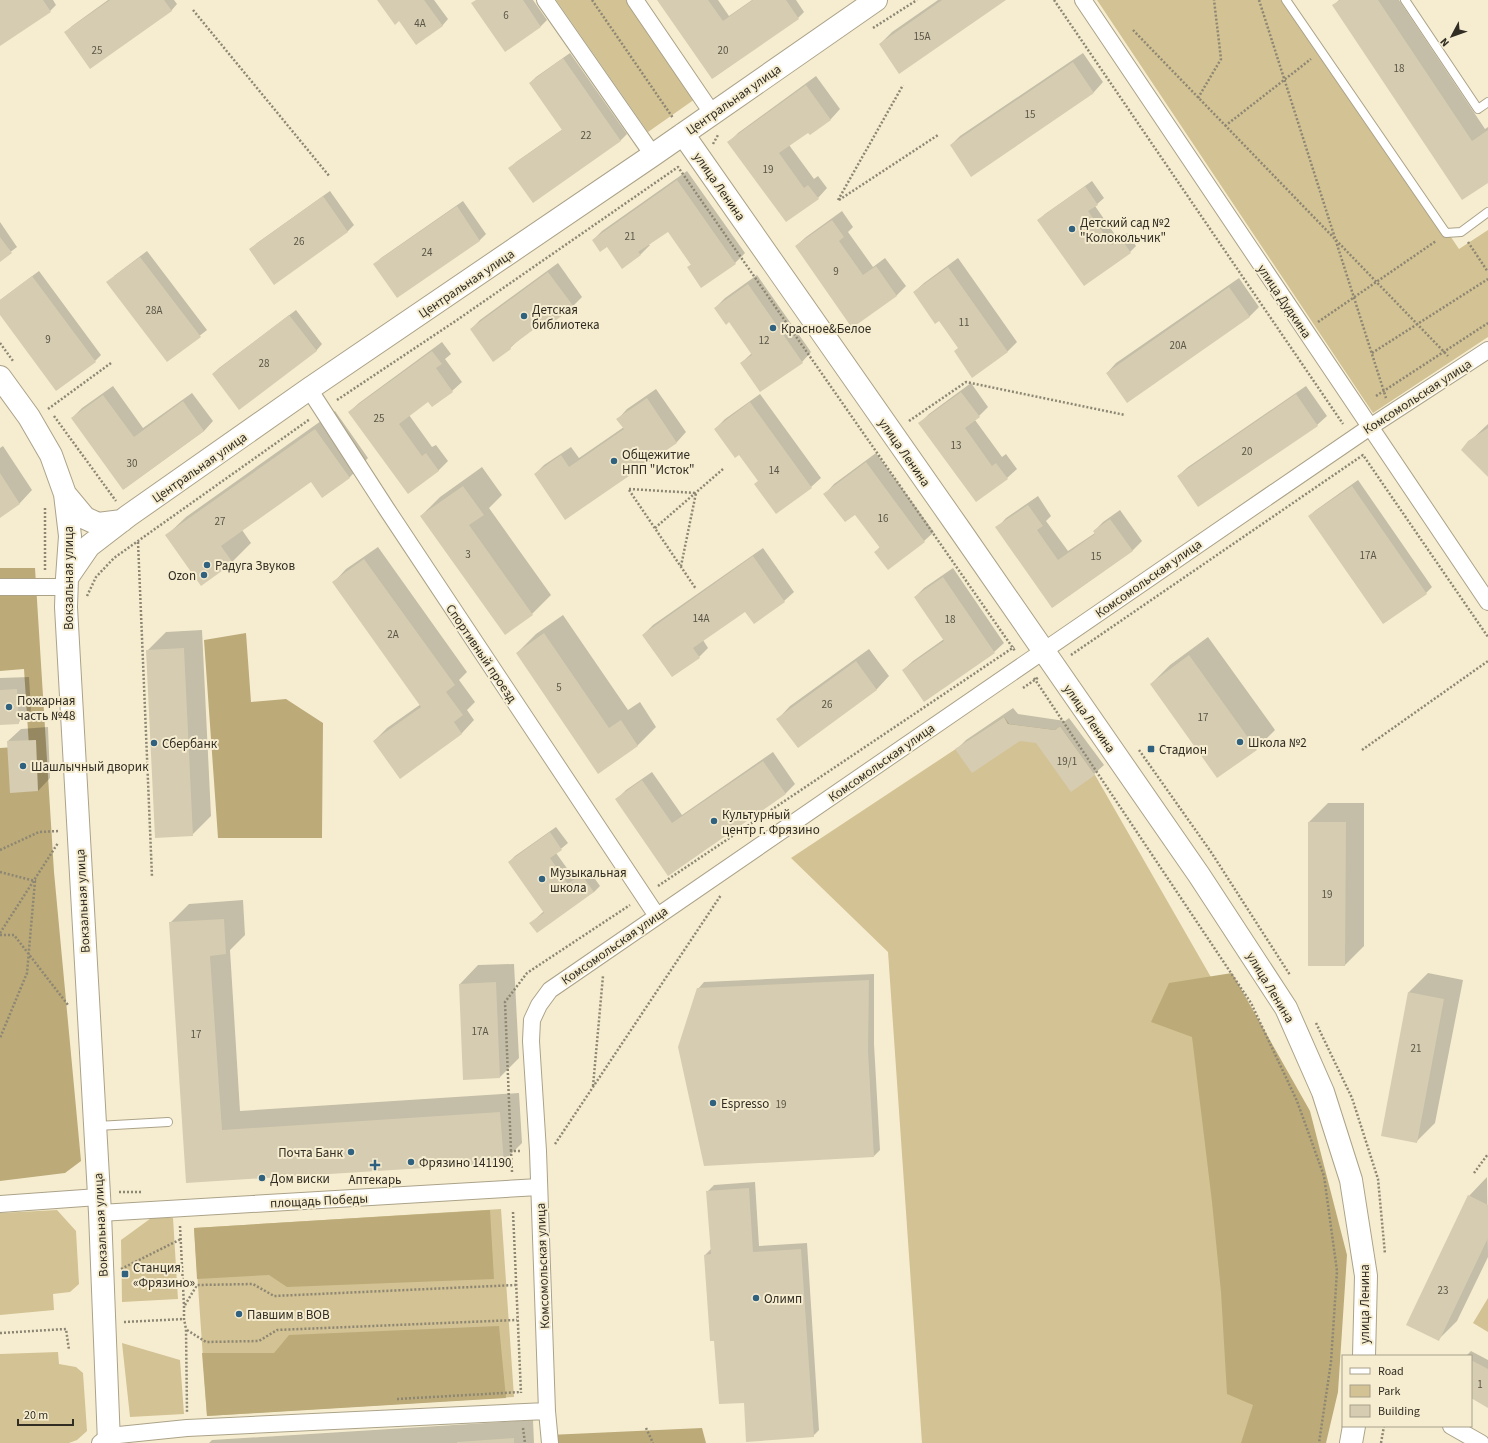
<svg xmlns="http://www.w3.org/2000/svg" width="1488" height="1443" font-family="'Source Sans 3',sans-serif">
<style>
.green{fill:#d3c293}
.forest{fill:#bcab79}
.shadow{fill:#0003}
.building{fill:#d6ccb1}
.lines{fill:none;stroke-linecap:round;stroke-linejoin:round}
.lane-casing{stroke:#aba288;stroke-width:10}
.street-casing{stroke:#aba288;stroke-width:18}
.secondary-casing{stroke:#aba288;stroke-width:24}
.path{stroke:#8c8673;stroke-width:2.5;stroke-dasharray:2 2;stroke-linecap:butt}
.lane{stroke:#fff;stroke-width:8}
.street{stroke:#fff;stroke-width:16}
.secondary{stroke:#fff;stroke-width:22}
.poi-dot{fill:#30617f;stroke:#f6edd1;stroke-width:1.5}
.labels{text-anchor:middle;stroke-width:4;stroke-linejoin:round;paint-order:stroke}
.number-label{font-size:11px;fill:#5a5546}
.street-label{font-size:13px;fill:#312d22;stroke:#f6edd1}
.poi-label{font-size:13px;fill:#312d22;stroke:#f6edd1;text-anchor:start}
</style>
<rect width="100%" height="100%" fill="#f6edd1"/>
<path class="green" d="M556 0H626L695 99 648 132Z
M1097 0H1291L1459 249 1488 230V337L1373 413Z
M1004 717 1009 724 1055 730 1060 726 1095 775 1286 1108 1298 1443H922L888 952 791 858Z
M501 1209 514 1397 207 1416 194 1228Z
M57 1210 76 1231 79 1284 70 1292 53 1294 54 1310 0 1315V1213Z
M154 1216 173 1218 178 1299 122 1302 121 1240Z
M1488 1298V1332L1473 1323Z
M122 1343 180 1360 184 1414 130 1417Z
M58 1352 59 1364 76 1367 83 1373 87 1431 77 1440 69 1443H0V1354Z"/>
<path class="forest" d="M0 568H35L54 872 81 1161 65 1173 0 1181V748L29 746 24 669 0 671Z
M246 633 251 702 286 699 323 723 322 838H218L204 640Z
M1232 973 1310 1111 1347 1255 1338 1392 1326 1443H1241L1253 1405 1227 1394 1221 1292 1212 1202 1192 1037 1151 1022 1169 983Z
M490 1210 494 1279 287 1287 269 1275 197 1279 194 1228Z
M499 1326 506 1398 207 1416 202 1353H274L289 1335Z
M702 1428 706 1443H551L549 1435Z"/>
<path class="shadow" d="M0 0H53L56 5 50 11 0 45Z
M108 0H174L177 4 171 11 66 32 72 26Z
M378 0H434L448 19 442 26 399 20Z
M476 0H533L547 20 541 26 505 50Z
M659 0H718L729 16 752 0H796L804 12 798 18 713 78Z
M938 0H1005L880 44 892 32Z
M1339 0H1399L1485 129 1488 127V181L1334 5Z
M570 53 627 134 621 140 533 201 510 168 516 162 563 129 530 83 536 77Z
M1083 53 1103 82 1094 92 971 175 951 145 960 136Z
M816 76 840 109 831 119 810 134 808 131 789 145 814 179 818 176 827 188 818 198 729 142 738 133Z
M687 171 745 253 735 263 688 267 692 264 668 230 648 244 650 245 640 255 607 246 593 240 602 231Z
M1092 181 1104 198 1095 206 1118 239 1127 233 1136 246 1130 252 1039 220 1045 214Z
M330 191 354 225 348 231 274 283 250 250 257 243Z
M463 201 486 234 480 240 397 297 375 264 381 258Z
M842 211 853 227 848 232 873 267 885 258 906 286 896 296 796 246 806 237Z
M0 222 17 247 0 260Z
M147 251 207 330 167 361 114 276Z
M958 258 1017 342 1008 351 973 376 959 347 940 319 914 292 924 283Z
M558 263 582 297 573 306 549 317 520 339 510 348 471 329 480 320Z
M39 271 101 355 95 361 0 314V300Z
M757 275 811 352 802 362 741 363 752 353 730 321 715 308 725 298Z
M1239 278 1259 307 1249 317 1107 373 1116 363Z
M296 310 322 344 316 351 213 374 219 368Z
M442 342 451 354 445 359 462 382 452 391 432 406 428 401 409 415 432 447 436 445 448 461 438 471 349 412 359 403Z
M971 383 988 407 975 420 1002 457 1006 454 1017 469 1007 478 920 423 929 414Z
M113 386 143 428 192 393 213 421 204 431 124 489 72 418 82 408Z
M1306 386 1327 416 1317 425 1178 476 1188 467Z
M656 389 686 432 677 442 565 518 535 474 544 465 571 447 579 458 624 427 618 419 627 409Z
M760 394 821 478 811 487 759 481 739 454 715 429 725 419Z
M335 411 368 458 350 477 322 496 311 481 242 530 251 543 232 562 167 535 186 517Z
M1488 424V476L1469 442Z
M3 446 32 490 20 503 0 516V448Z
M876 453 934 532 924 541 875 552 880 547 855 513 825 494 834 484Z
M482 467 502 495 489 508 551 595 532 614 421 516 440 497Z
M1358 480 1432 587 1426 593 1384 623 1309 516 1316 510Z
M1038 496 1051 516 1046 521 1068 551 1095 533 1094 531 1103 522 1120 510 1142 541 1133 550 1053 607 997 528 1006 518Z
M378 547 467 672 459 680 475 702 467 710 474 720 462 733 400 777 374 741 387 728 421 704 334 582 346 569Z
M763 548 794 592 784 601 745 610 703 640 708 648 699 657 643 635 653 625Z
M953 568 1004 643 994 652 903 670 913 661 944 639 915 597 924 588Z
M563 615 628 710 640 702 656 727 638 745 598 772 517 653 536 634Z
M202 630 211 816 192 835 147 651 166 632Z
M1208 637 1275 730 1256 749 1151 684 1170 665Z
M869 649 889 676 877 689 798 747 778 719 790 706Z
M29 677 31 710 18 723 0 724V678Z
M1013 708 1018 714 1065 721 1069 718 1104 765 1094 774 1037 742 1020 740 957 749 966 740Z
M48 727 50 778 38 791 8 741 21 729Z
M773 752 795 784 785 794 668 874 617 799 626 790 652 772 682 815Z
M1328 803H1364V946L1345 965H1309V822Z
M556 827 568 843 556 853 574 878 588 869 600 886 594 892 531 923 544 911 509 862 515 856Z
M243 900 245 935 230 950 240 1111 519 1093 522 1143 503 1162 187 1182 170 923 189 904Z
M514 964 519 1058 500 1077 464 1079 460 984 478 965Z
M1428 973 1463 980 1435 1123 1416 1142 1409 992Z
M874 974V1044L880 1150 874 1156 698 989 704 982Z
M1487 1177 1488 1257 1457 1321 1438 1340 1469 1196Z
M755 1182 759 1246 807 1243 819 1430 813 1436 744 1402 715 1339 705 1255 711 1249 708 1191 714 1185Z
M1471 1351 1488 1360V1407L1471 1397V1356H1466Z
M533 1420 534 1443H209L212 1440Z"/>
<path class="building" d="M0 0H43L51 12 0 46Z
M110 0H164L172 11 90 69 64 32Z
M377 0H424L443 26 416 45 399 21 395 25Z
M476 0H523L541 27 505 52 471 3Z
M657 0H708L723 21 753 0H786L799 19 712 79Z
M942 0H1006L899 74 879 44Z
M1340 0H1378L1472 141 1488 130V183L1462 200 1332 5Z
M563 58 621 141 533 203 508 168 562 130 529 83Z
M1073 62 1094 93 971 177 950 145Z
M806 85 831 120 810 135 808 133 779 153 804 188 808 185 819 199 786 222 727 142Z
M677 180 736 264 701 288 687 267 691 265 668 232 638 252 641 255 622 269 607 247 600 252 592 240Z
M1085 186 1098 205 1088 211 1112 245 1121 238 1131 253 1084 286 1037 220Z
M323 196 348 232 274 285 249 249Z
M457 206 480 241 397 298 373 264Z
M832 220 844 237 839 241 863 275 876 266 897 296 852 328 795 246Z
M0 237 12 253 0 262Z
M140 257 201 337 167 362 106 282Z
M948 267 1008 352 972 378 954 351 958 348 939 321 935 324 913 292Z
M548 272 574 307 552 323 549 318 510 347 511 349 493 362 470 329Z
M32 276 96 362 56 391 0 315V300Z
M748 284 803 363 760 392 740 363 752 355 729 322 726 325 714 308Z
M1229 287 1250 317 1127 403 1106 373Z
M289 315 317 351 239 410 212 374Z
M432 351 442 364 436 368 453 392 432 407 428 402 399 424 422 456 426 453 439 471 408 494 348 412Z
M961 392 980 417 965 428 992 466 996 463 1008 479 976 502 918 423Z
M1296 394 1318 426 1198 507 1177 476Z
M103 395 134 437 183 401 204 431 123 490 71 418Z
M647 398 677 443 565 520 534 474 561 455 569 467 624 429 616 419Z
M750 402 812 488 776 514 754 484 758 481 739 455 735 458 714 429Z
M1488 428V477L1461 450 1468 441Z
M315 429 350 478 322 498 311 482 221 546 233 563 201 586 165 535Z
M866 462 925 542 888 570 874 552 880 548 855 515 845 522 823 494Z
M0 473 20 504 0 518Z
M463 486 484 515 469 525 533 615 505 635 420 516Z
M1352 486 1427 594 1383 624 1308 516Z
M1028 505 1043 526 1037 530 1058 560 1095 534 1093 531 1110 519 1133 551 1052 608 995 527Z
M753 556 785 602 754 624 745 612 693 648 700 658 672 677 642 635Z
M364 559 455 685 446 692 463 715 454 722 462 734 400 779 373 741 421 707 332 582Z
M943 577 995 653 924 702 902 670 944 641 914 597Z
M544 633 609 728 621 720 638 746 598 774 516 653Z
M184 648 193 836 155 838 146 650Z
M1189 655 1257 750 1217 778 1150 684Z
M856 661 877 690 798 748 776 719Z
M17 689 19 724 0 725V690Z
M1004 717 1008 724 1055 730 1060 726 1095 775 1071 792 1036 743 1020 741 972 773 955 749Z
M36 740 38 791 10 793 7 741Z
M763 761 786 794 668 876 615 799 642 780 672 823Z
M1308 822H1346L1345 966H1308Z
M550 832 562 850 550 858 568 884 581 874 594 892 537 933 529 923 544 913 508 862Z
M224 919 226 954 210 956 222 1130 500 1112 504 1163 186 1183 169 922Z
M869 980 868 1051 874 1157 704 1166 678 1047 697 988Z
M496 982 500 1078 463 1080 459 984Z
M1408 992 1444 999 1417 1143 1381 1136Z
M749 1188 753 1252 801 1249 814 1437 746 1442 744 1403 719 1404 714 1341H710L704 1255 711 1254 706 1191Z
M1468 1195 1488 1205V1238L1439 1341 1406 1325Z
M1471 1360 1488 1369V1408L1471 1398Z
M514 1438V1443H457V1442Z"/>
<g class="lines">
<defs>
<path id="lane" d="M1286 0 1446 233 1461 232 1488 212
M1405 0 1478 109 1488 102
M97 1126 168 1122"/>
<path id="street" d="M545 0 653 155
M635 0 712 113
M1083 0 1488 602
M309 389 386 508 657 916
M0 587H66
M0 1204 98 1197
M100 1213 539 1187
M1451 1426 1481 1443
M100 1443 109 1436 187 1428 547 1411
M550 1443 547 1411 538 1151 531 1041 532 1020 539 1005 550 990 1269 496 1370 427 1488 350"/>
<path id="secondary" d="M683 134 960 530 1199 875 1286 1008 1323 1092 1351 1180 1366 1276 1364 1356
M0 377 29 417 51 455 65 494 70 536 67 578 66 607 100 1213 109 1443
M65 494 85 518 98 524 122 521
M67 578 89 546 128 516 309 389 653 155 876 0
M1351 1443 1354 1426"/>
</defs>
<use href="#lane" class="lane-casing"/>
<use href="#street" class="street-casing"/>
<use href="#secondary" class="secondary-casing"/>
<path class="path" d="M592 0 673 118
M1054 0 1343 424
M1259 0 1386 398
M193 10 330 177
M873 28 917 0
M1133 30 1448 356
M1198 98 1221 59 1214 0
M1225 126 1311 59
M713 144 718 135
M838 200 903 85
M839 200 938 135
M1468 242 1488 272
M1318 322 1436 241
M0 343 13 361
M1372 353 1488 279
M1376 396 1488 323
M337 400 457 320 678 167 1015 651
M48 409 111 363
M54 416 116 501
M909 421 966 382 1125 415
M629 489 696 493 681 566
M629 490 696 589
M45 508V571
M655 528 723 469
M138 542 152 877
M87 596 96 577 114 558 310 419
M1071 655 1363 455 1488 637
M1034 678 1251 1003 1297 1101 1324 1176 1337 1271 1331 1362 1319 1443
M1023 688 1039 677
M1139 750 1211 852 1290 975
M1362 750 1488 661
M0 850 39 832 59 831
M0 872 35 881 27 973 0 1038
M658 886 1014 647
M0 933 58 843
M0 935H14L68 1005
M1316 1023 1352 1098 1378 1179 1385 1254
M593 1086 603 976
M555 1144 721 895
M511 1151 505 1002 527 973 630 905
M512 1172 511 1151H521
M1474 1173 1488 1154
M119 1192H142
M513 1212 521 1393
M180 1226 184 1306V1319L186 1329 187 1412
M121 1269 181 1239
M185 1305 197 1285 253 1284 274 1296 516 1285
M124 1322 184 1319
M187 1330 206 1342 259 1341 277 1330 517 1320
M0 1333 66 1329 69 1350
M397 1399 521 1392
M523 1428 525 1443
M646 1428 653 1443
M1381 1443 1384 1426"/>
<use href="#lane" class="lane"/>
<use href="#street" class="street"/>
<use href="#secondary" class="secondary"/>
</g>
<g class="poi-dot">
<circle cx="1072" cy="229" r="4"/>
<circle cx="524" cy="316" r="4"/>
<circle cx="773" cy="328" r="4"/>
<circle cx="614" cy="461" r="4"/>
<circle cx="207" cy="565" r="4"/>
<circle cx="204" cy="575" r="4"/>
<circle cx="9" cy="707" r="4"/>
<circle cx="1240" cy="742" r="4"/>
<circle cx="154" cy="743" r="4"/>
<rect x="1147" y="745" width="8" height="8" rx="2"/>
<circle cx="23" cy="766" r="4"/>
<circle cx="714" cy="821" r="4"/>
<circle cx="542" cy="879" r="4"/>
<circle cx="713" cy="1103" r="4"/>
<circle cx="351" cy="1152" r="4"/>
<circle cx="411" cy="1162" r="4"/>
<path d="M373 1159h4v4h4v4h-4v4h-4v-4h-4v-4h4z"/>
<circle cx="262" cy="1178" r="4"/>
<rect x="121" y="1270" width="8" height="8" rx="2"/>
<circle cx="756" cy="1298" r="4"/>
<circle cx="239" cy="1314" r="4"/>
</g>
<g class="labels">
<g class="number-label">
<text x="506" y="19">6</text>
<text x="420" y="27">4А</text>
<text x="922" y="40">15А</text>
<text x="97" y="54">25</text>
<text x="723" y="54">20</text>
<text x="1399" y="72">18</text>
<text x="1030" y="118">15</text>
<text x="586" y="139">22</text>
<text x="768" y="173">19</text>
<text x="630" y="240">21</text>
<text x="299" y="245">26</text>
<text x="427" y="256">24</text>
<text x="836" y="275">9</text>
<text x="154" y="314">28А</text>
<text x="964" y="326">11</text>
<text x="48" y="343">9</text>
<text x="764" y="344">12</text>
<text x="1178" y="349">20А</text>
<text x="264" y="367">28</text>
<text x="379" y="422">25</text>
<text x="956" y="449">13</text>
<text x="1247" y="455">20</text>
<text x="132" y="467">30</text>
<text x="774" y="474">14</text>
<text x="883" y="522">16</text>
<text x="220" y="525">27</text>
<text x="468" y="558">3</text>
<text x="1368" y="559">17А</text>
<text x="1096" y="560">15</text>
<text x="701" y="622">14А</text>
<text x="950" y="623">18</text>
<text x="393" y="638">2А</text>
<text x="559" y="691">5</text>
<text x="827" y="708">26</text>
<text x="1203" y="721">17</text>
<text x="1067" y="765">19/1</text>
<text x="1327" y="898">19</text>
<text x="480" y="1035">17А</text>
<text x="196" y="1038">17</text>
<text x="1416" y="1052">21</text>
<text x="781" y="1108">19</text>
<text x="1443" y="1294">23</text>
<text x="1480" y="1388">1</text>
</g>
<g class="street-label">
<text transform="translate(733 99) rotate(-35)" y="5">Центральная улица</text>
<text transform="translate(720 186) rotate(55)" y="5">улица Ленина</text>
<text transform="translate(466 283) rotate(-34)" y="5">Центральная улица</text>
<text transform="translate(1285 301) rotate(56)" y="5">улица Дудкина</text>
<text transform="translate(1417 396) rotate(-33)" y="5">Комсомольская улица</text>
<text transform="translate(905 452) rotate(55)" y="5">улица Ленина</text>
<text transform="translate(199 467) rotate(-35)" y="5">Центральная улица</text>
<text transform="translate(68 578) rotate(-90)" y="5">Вокзальная улица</text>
<text transform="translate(1148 578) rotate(-35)" y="5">Комсомольская улица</text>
<text transform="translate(482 653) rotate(56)" y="5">Спортивный проезд</text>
<text transform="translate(1090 718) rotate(55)" y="5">улица Ленина</text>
<text transform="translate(881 762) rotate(-35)" y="5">Комсомольская улица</text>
<text transform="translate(82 901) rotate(-93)" y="5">Вокзальная улица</text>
<text transform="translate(614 945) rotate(-35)" y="5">Комсомольская улица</text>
<text transform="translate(1271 987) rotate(59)" y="5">улица Ленина</text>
<text transform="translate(319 1200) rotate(-3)" y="5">площадь Победы</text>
<text transform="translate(100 1225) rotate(-93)" y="5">Вокзальная улица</text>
<text transform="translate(542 1266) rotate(-92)" y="5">Комсомольская улица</text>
<text transform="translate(1364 1304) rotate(-90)" y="5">улица Ленина</text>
</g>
<g class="poi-label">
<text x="1080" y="227">Детский сад №2<tspan x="1080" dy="15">"Колокольчик"</tspan></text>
<text x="532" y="314">Детская<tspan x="532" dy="15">библиотека</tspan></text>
<text x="781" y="333">Красное&amp;Белое</text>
<text x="622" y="459">Общежитие<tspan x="622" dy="15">НПП "Исток"</tspan></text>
<text x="215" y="570">Радуга Звуков</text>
<text x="196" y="580" text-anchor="end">Ozon</text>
<text x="17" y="705">Пожарная<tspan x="17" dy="15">часть №48</tspan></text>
<text x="1248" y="747">Школа №2</text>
<text x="162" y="748">Сбербанк</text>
<text x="1159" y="754">Стадион</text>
<text x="31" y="771">Шашлычный дворик</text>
<text x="722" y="819">Культурный<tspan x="722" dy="15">центр г. Фрязино</tspan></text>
<text x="550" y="877">Музыкальная<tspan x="550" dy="15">школа</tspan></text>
<text x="721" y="1108">Espresso</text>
<text x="343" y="1157" text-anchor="end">Почта Банк</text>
<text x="419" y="1167">Фрязино 141190</text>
<text x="270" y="1183">Дом виски</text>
<text x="375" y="1184" text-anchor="middle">Аптекарь</text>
<text x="133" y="1272">Станция<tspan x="133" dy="15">«Фрязино»</tspan></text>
<text x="764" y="1303">Олимп</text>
<text x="247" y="1319">Павшим в ВОВ</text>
</g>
</g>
<rect x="1342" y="1355" width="130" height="72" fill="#f6edd1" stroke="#a7a08b"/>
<rect x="1350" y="1368" width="20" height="6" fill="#ffffff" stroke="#a7a08b"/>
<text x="1378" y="1375" font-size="12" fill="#312d22">Road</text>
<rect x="1350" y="1385" width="20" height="12" fill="#d3c293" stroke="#a7a08b"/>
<text x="1378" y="1395" font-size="12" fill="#312d22">Park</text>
<rect x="1350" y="1405" width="20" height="12" fill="#d6ccb1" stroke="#a7a08b"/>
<text x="1378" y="1415" font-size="12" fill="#312d22">Building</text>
<g transform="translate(1452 36) rotate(229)" stroke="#f6edd1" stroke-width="3" paint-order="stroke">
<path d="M0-3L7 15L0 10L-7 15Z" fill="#312d22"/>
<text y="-6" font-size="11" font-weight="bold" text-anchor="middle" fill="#312d22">N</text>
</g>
<path d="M18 1419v6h55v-6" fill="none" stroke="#312d22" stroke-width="2"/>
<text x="24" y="1419" font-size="12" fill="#312d22" stroke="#f6edd1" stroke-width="3" paint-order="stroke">20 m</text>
</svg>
